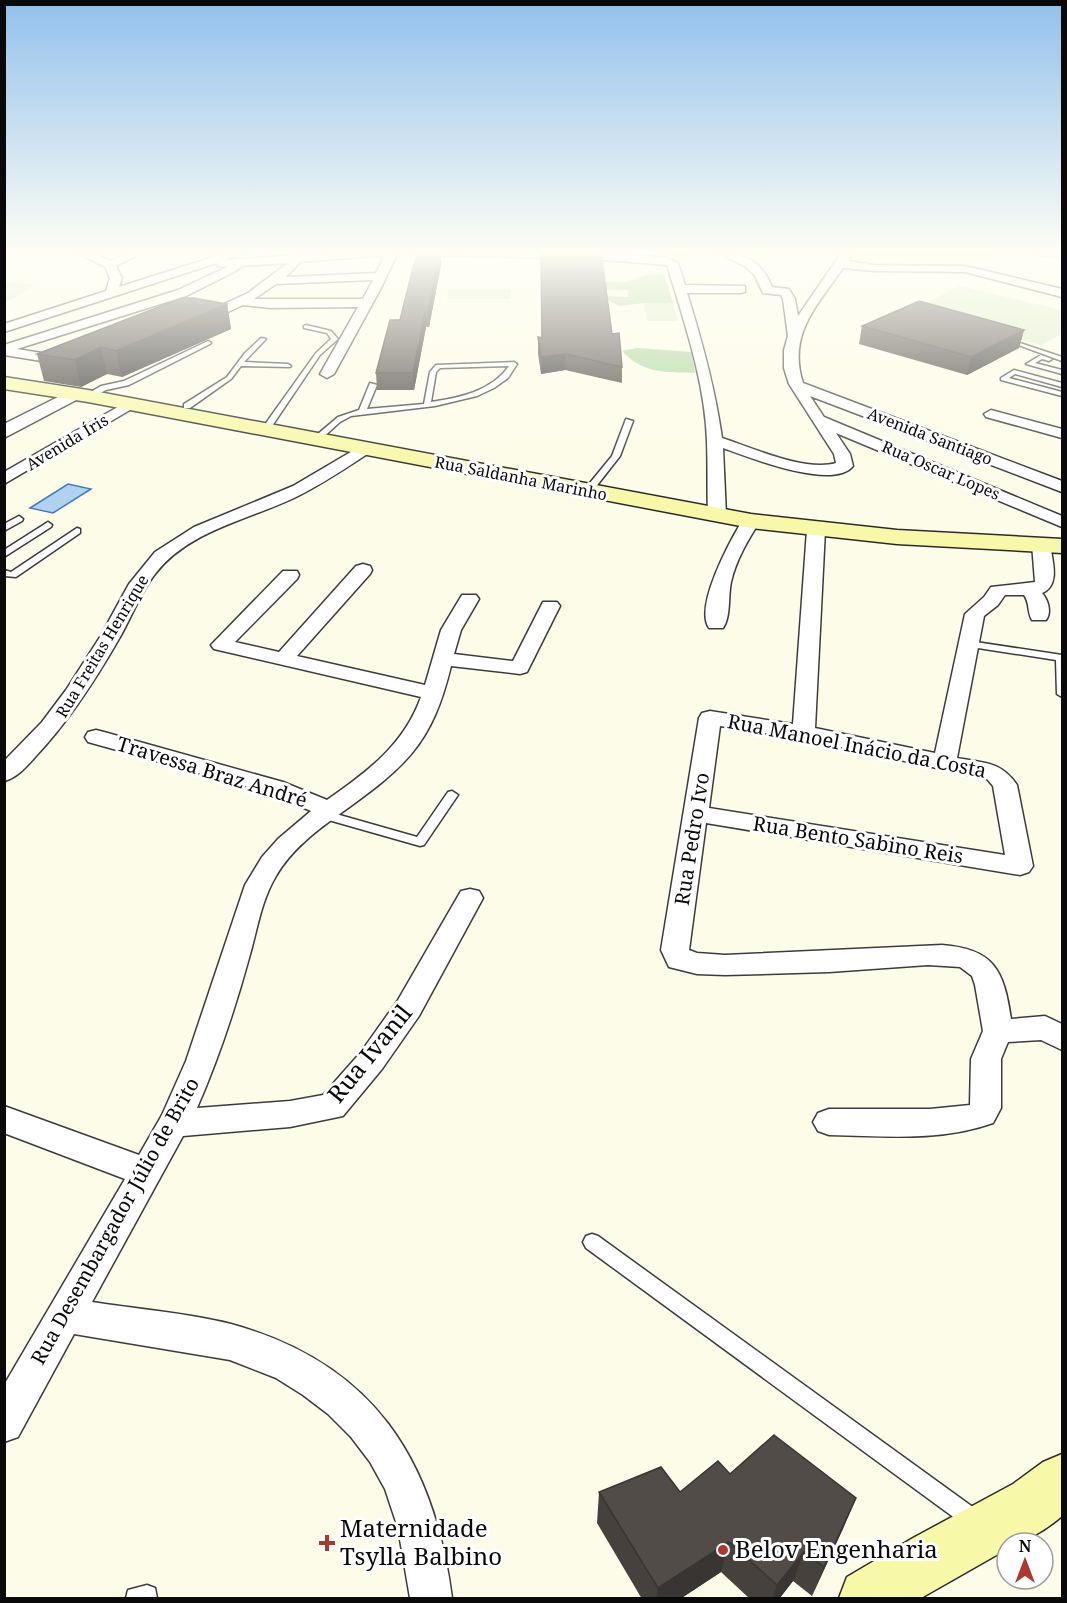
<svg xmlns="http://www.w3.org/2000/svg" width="1067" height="1603" font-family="'Noto Serif',serif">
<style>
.forest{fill:#aad396}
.pitch{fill:#daebc6}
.water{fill:#b1d1f0;stroke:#3f7dc0;stroke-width:1.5}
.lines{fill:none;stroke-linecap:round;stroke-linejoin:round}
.service-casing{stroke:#3c3c3c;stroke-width:3}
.minor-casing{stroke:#3c3c3c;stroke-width:3}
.tertiary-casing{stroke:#3c3c3c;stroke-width:3}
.secondary-casing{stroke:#2b2b2b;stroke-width:3}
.service{fill:#fff;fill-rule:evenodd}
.minor{fill:#fff;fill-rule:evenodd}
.tertiary{fill:#fff;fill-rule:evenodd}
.secondary{fill:#f7f8a8;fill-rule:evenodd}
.wall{fill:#46413d}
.shaded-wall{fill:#393532}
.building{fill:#514c47;stroke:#393532;stroke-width:1.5}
.poi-dot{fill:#ac382f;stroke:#fff;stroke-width:2}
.labels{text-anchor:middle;stroke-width:6;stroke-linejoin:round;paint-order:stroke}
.far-street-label{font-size:16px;fill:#090909;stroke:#fff}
.street-label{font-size:20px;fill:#090909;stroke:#fff}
.near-street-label{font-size:24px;fill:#090909;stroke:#fff}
.near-poi-label{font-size:24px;fill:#090909;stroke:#fff;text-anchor:start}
</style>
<rect width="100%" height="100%" fill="#fdfce8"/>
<path class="forest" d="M664 274 673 303H644L619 306 600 296 628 297V290L564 289 565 281 627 282 645 275Z
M637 348 692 352 695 373C666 372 643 374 622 351Z"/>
<path class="pitch" d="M5 282 35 285 5 303Z
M959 286 1062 310V334L1041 345 911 311Z
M449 289H511V299H447Z
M644 303H673L678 321H647Z"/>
<path class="water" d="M68 484 91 489 53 513 30 508Z"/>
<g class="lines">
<defs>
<path id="service" d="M306 325 331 331 338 339 320 355 268 432H262L261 430 316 353 331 339 327 333 304 328V326Z
M261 338 266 339 244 362 288 364 291 366 290 367 241 366 231 379 190 408H184V404L227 377 245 353Z
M1005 338 1062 357V361L1005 340Z
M208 341 211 343 210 344 129 385 106 390 91 398 84 396 101 386 124 381Z
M1041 355 1052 359 1049 361 1042 359 1035 363 1062 370V374L1026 364Z
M514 362 517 364 508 378 494 388 477 396 435 406 351 416 340 422 319 441 312 439 338 417 359 410 370 383 377 385 367 409 424 404 430 372 436 365ZM509 366C492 391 459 398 431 402L436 372 440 368Z
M1014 370 1062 383V387L1015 374 1009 378 1062 392V396L1001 380V378Z
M626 419 633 421 620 456 591 493H585V489L612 456Z
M19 516 23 519 22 521 4 531V524Z
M48 522 52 525 51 527 4 557V550Z
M77 528 80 529V533L16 577 4 576V570L11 572Z
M969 641 1062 655V697L1057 694 1056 660 965 646V642Z
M452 791 458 795 424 845 420 846 318 817 316 814 322 810 417 837 448 792Z
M592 1234 598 1236 981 1513 984 1520 981 1527 974 1530 967 1527 586 1248 583 1242 586 1236Z
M147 1585 155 1588 157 1598H126L128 1590Z"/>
<path id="minor" d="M76 252H90L110 261 130 252H144L116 266 122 278 119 287 229 252H245L224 260 345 252H398L381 288 334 374 327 378 320 374 358 307 270 308 243 305 213 319 199 322 193 318 248 293 288 263 242 266 234 272 186 296 17 349 54 355 74 354 76 357 74 360 54 363 4 355V345L178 290 227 267 218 266 217 263 4 332V324L106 291 110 278 105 267ZM385 255 376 273 286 277 300 262ZM373 280 363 299H254L276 284Z
M410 252H582L665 257 678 263 685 285 745 286V292L741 293H687C702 341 715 388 722 438 753 448 805 472 836 463L834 454 789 384 784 368V350L788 336 783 299 781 295 763 293 755 276 746 267 717 252C742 252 763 262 772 287L789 289 795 299 798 316 842 252H853L848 261 875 265 965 266 1062 289V297L965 272 875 271 843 268C818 305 787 334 803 383L1062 481V492L810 396 824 417 1062 516V527L836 433 850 454 853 466C833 491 748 457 723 448L726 515 723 519H711L708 515C707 490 708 466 707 441 705 381 684 322 667 265L582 258 416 255Z
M1034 252H1062V257L1040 255Z
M130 400 137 404 135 407 4 484V472Z
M991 410 1062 429V438L986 417 984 414Z
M366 443 372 445 374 448 372 451C346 468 321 485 294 498 247 520 188 531 155 574 140 593 132 616 120 637 96 679 69 721 36 756 27 766 17 778 4 781V761L42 722 66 690 100 637 129 584 155 552 194 527 293 486Z
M751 516 757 517 760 521C748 540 736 560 731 582 728 595 731 617 723 628H709C694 607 730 541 742 521L745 517Z
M816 525 822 526 825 530 815 728 935 753 965 614 984 597 991 587 1035 582 1032 544 1035 540H1047L1050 544C1052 560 1061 585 1042 593 1048 600 1052 612 1046 620H1032C1027 612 1030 603 1024 595H1005L998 605 984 616 957 758C983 763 1001 761 1017 785L1033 866 1029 872 1020 875 706 823 689 950 697 953 725 955 942 945C994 949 1004 970 1011 1019L1045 1016 1062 1024V1050L1041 1040 1008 1042 1001 1059V1108L993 1123C940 1142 884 1136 829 1135L818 1131 813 1122 818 1113 829 1109H930L970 1105 971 1059 983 1031 975 985 972 976 960 967 928 965 829 972 725 975 697 974 669 967 661 950 699 718 702 713 710 711 793 724 807 530 810 526ZM720 726 804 739 987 779 993 786 1005 855 709 808Z
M363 564 370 566 372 570 370 574 297 656 425 685 441 630 462 595H476L479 599 461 630 454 654 513 661 543 602H557L560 606 527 672 520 674 451 666C432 745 405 767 341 813 317 830 291 850 276 876 261 901 257 931 249 958 235 1009 218 1060 197 1108L290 1101 323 1095 361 1052 398 1000 461 891 470 889 479 891 483 898 419 1016 382 1069 343 1116 290 1127 183 1136 92 1302C136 1309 188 1313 231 1324 373 1363 434 1459 452 1598H410L398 1528 385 1489 370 1462 351 1437 328 1414 303 1395 276 1378 230 1360 74 1334 18 1437 4 1442V1385L125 1179 4 1133V1106L139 1155 162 1115 186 1061 245 885 262 857 278 839 311 811 267 792 88 742 85 737 88 732 96 730 104 732 283 782 327 800C367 772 404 745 421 697L214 649 211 645 283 571H297L299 575 297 579 235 642 279 652 356 566Z"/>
<path id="tertiary" d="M74 389 80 390 83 394 80 398 4 438V424Z"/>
<path id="secondary" d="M4 377 88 390 751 514 897 530 1062 539V553L897 544 751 528 88 402 4 389Z
M1062 1454V1516C1048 1528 1026 1543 1007 1543V1549L921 1598H839L847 1577 913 1538 1013 1484 1043 1462Z"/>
</defs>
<use href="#service" class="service-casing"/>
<use href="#minor" class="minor-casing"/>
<use href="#tertiary" class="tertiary-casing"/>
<use href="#secondary" class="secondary-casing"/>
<use href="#service" class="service"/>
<use href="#minor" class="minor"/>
<use href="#tertiary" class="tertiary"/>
<use href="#secondary" class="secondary"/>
</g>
<path class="wall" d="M441 265 429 327H426L414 390H377L376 373Z
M227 304 231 329 122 377 107 374 81 387 44 381 37 354Z
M862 326 1024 330 1019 348 967 375 859 344Z
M612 334 622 367V383L565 370 541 374 538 354V337Z
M730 1474 856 1498 812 1596 793 1581 779 1599H750L721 1572 680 1599H642L597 1523 599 1492H680Z"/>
<path class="shaded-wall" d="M441 252V265L429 327 428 312Z
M227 304 231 329 122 377 116 351Z
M425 312 426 327 414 390 413 373Z
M1024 330 1019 348 967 375 971 357Z
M101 347 107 374 81 387 75 360Z
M566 354 565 370 541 374V357Z
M856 1498 843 1529 812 1596 824 1567Z
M729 1542 721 1572 680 1599H656L658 1588Z
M804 1552 793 1581 779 1599H772L777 1585Z"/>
<path class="building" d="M417 252H440L428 312H425L413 373H376L390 320H400Z
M541 252H601L612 334 619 333 622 367 566 354 541 357 538 337 542 338Z
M182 298H194L227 304 116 351 101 347 75 360 37 354Z
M919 301 1024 330 971 357 862 326Z
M774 1435 856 1498 824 1567 804 1552 777 1585 729 1542 658 1588 599 1492 661 1467 680 1492 718 1461 730 1474Z"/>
<linearGradient id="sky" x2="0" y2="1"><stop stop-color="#92c0eb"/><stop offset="0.53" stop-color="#fefef5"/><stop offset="1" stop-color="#fefef5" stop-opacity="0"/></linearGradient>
<rect width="1067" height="476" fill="url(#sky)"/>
<g class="poi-dot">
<path d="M324 1534h6v6h6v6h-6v6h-6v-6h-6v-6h6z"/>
<circle cx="723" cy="1550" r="6"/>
</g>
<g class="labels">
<g class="far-street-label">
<text transform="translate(930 436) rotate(21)" y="6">Avenida Santiago</text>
<text transform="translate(67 442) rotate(-31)" y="6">Avenida Íris</text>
<text transform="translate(941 470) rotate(23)" y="6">Rua Oscar Lopes</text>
<text transform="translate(521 478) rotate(11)" y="6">Rua Saldanha Marinho</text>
<text transform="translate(102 646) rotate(-59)" y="6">Rua Freitas Henrique</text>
</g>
<g class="street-label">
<text transform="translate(857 746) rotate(11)" y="7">Rua Manoel Inácio da Costa</text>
<text transform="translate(212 772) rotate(17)" y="7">Travessa Braz André</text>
<text transform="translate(692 839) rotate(-81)" y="7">Rua Pedro Ivo</text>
<text transform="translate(858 840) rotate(9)" y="7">Rua Bento Sabino Reis</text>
<text transform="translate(115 1221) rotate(-61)" y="7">Rua Desembargador Júlio de Brito</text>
</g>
<g class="near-street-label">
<text transform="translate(370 1054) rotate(-51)" y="8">Rua Ivanil</text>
</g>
<g class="near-poi-label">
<text x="340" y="1537">Maternidade<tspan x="340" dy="28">Tsylla Balbino</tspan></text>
<text x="735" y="1558">Belov Engenharia</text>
</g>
</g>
<rect width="1067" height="1603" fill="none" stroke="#090909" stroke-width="12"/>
<g transform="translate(1025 1561)"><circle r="28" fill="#ffffff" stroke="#9d9d9d" stroke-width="1.5"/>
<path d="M0-4.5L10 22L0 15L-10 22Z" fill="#ac382f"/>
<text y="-9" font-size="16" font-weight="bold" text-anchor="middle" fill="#090909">N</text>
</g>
</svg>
